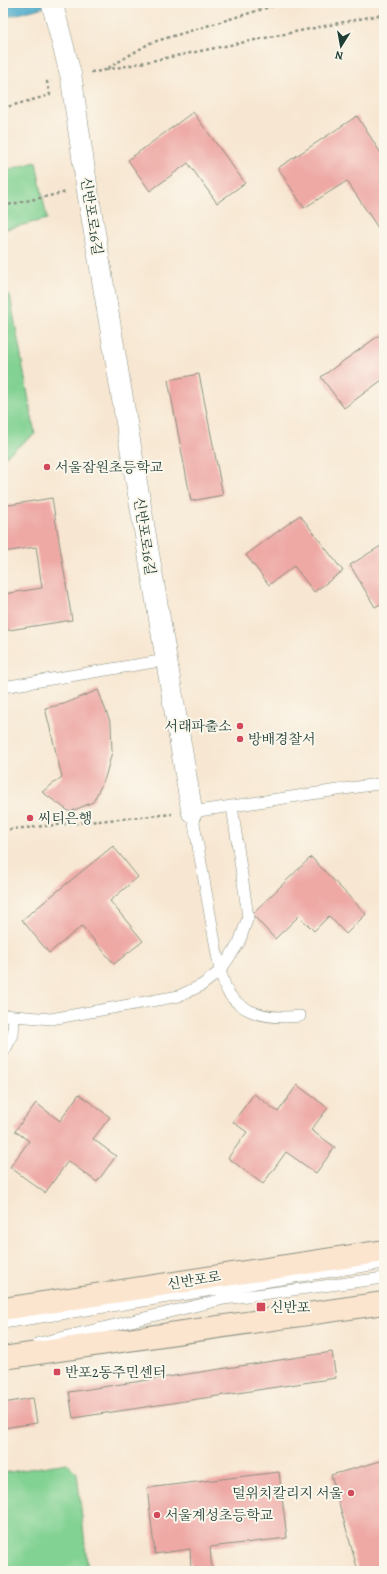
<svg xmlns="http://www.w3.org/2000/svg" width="387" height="1574" font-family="Alegreya,'Noto Serif KR',serif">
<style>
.green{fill:#82d293;stroke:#508864}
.water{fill:#4baaca;stroke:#35747f}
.building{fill:#eea9a5}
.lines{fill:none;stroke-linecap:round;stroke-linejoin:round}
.lane-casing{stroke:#8b9283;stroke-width:12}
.street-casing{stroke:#8b9283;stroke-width:22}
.secondary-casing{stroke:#8b9283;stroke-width:24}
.path{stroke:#8b9283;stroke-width:2.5;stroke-dasharray:3 3;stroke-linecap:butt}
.lane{stroke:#fff;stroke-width:11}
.street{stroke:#fff;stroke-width:21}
.secondary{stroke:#fbe5cf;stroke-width:22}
.poi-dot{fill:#d1495b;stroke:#fbf7ec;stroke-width:1.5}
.labels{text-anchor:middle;stroke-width:4;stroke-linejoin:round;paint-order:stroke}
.street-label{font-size:14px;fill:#1f3d34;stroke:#fbf7ec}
.poi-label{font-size:14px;fill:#1f3d34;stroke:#fbf7ec;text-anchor:start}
</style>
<rect width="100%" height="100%" fill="#fbf7ec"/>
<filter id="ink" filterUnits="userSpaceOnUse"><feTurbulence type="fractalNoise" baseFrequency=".025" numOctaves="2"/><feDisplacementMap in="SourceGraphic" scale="8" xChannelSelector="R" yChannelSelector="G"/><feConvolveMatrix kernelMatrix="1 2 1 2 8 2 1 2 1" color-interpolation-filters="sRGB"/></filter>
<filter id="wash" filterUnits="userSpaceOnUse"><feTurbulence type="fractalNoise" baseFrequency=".012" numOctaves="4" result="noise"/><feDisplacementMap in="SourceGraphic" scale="16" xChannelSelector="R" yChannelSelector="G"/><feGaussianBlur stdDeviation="0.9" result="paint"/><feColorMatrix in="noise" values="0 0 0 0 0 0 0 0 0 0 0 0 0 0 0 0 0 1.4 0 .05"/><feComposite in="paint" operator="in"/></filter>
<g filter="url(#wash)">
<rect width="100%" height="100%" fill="#f7e7d2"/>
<path class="green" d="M36 162 47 219 3 230V171Z
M3 293 10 295 35 434 3 458Z
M67 1463 77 1473 88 1571H3V1473Z"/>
<path class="water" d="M3 3H59L3 18Z"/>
<g id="blocks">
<path class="building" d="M193 112 245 183 217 203 188 163 150 191 128 160Z
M357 116 384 158V228L380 231 347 181 304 208 278 168Z
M384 332V383L382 380 344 408 321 377Z
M199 374 223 495 191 501 168 380Z
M52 498 72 620 3 631V594L42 588 36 547 3 552V506Z
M300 515 343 571 314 592 294 566 269 585 246 555Z
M384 544V602L375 607 350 565Z
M98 690 111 724 112 752 105 778 93 802 70 812 42 792 62 777 45 708 64 704Z
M113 846 138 877 110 901 143 941 114 964 82 926 49 953 22 920Z
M311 857 366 914 346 934 329 916 314 931 299 916 275 939 252 914Z
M297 1085 328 1108 311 1130 335 1147 316 1173 286 1152 263 1184 228 1158 247 1132 233 1122 254 1094 278 1112Z
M79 1094 110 1117 93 1139 116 1156 97 1182 68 1161 45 1193 10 1167 29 1141 15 1131 36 1103 60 1121Z
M332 1352 336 1378 73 1418 69 1392Z
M33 1398 37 1423 3 1428V1403Z
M384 1460V1571H358L331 1475Z
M279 1472 287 1538 210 1547 212 1571H191L190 1549 155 1554 147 1488Z"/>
</g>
</g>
<g filter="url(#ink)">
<use href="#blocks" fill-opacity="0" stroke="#8b9283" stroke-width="1"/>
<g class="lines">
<defs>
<path id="lane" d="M3 687 166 660
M3 1015 51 1019 179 996 202 985 220 971 239 943 248 917 232 806
M300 1016C274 1019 246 1017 229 994 225 988 223 978 220 971L192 812 384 783
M3 1053 13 1035 14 1016
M3 1323 384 1263
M39 1343 224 1299 384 1278"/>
<path id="street" d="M52 3 71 76 87 188 192 812"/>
<path id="secondary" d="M3 1309 384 1251
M3 1358 384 1303"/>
</defs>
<use href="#lane" class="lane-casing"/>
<use href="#street" class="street-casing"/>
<use href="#secondary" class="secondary-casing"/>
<path class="path" d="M106 70 384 14
M91 72 103 71 150 43 283 3
M3 108 50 95 47 82 51 81
M3 206 67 192
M3 830 172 814"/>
<use href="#lane" class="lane"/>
<use href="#street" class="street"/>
<use href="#secondary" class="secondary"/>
</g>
</g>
<g class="poi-dot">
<circle cx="47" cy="467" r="4"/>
<circle cx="240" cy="726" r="4"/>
<circle cx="240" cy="739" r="4"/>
<circle cx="30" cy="818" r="4"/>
<rect x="256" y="1302" width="10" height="10" rx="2"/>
<rect x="53" y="1368" width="8" height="8" rx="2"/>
<circle cx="351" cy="1493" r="4"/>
<circle cx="157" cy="1515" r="4"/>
</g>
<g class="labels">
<g class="street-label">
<text transform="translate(92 216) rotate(81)" y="5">신반포로16길</text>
<text transform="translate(145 536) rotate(81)" y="5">신반포로16길</text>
<text transform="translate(194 1280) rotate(-9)" y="5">신반포로</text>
</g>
<g class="poi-label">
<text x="55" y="472">서울잠원초등학교</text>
<text x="232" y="731" text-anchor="end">서래파출소</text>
<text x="248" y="744">방배경찰서</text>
<text x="38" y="823">씨티은행</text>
<text x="270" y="1312">신반포</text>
<text x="65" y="1377">반포2동주민센터</text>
<text x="343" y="1498" text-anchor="end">덜위치칼리지 서울</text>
<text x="165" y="1520">서울계성초등학교</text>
</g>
</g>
<rect width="387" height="1574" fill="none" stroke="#fbf7ec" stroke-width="16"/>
<g transform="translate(341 46) rotate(191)" stroke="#fbf7ec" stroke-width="3" paint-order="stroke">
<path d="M0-3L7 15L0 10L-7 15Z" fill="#1f3d34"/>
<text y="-6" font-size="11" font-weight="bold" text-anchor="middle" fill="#1f3d34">N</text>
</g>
</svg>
